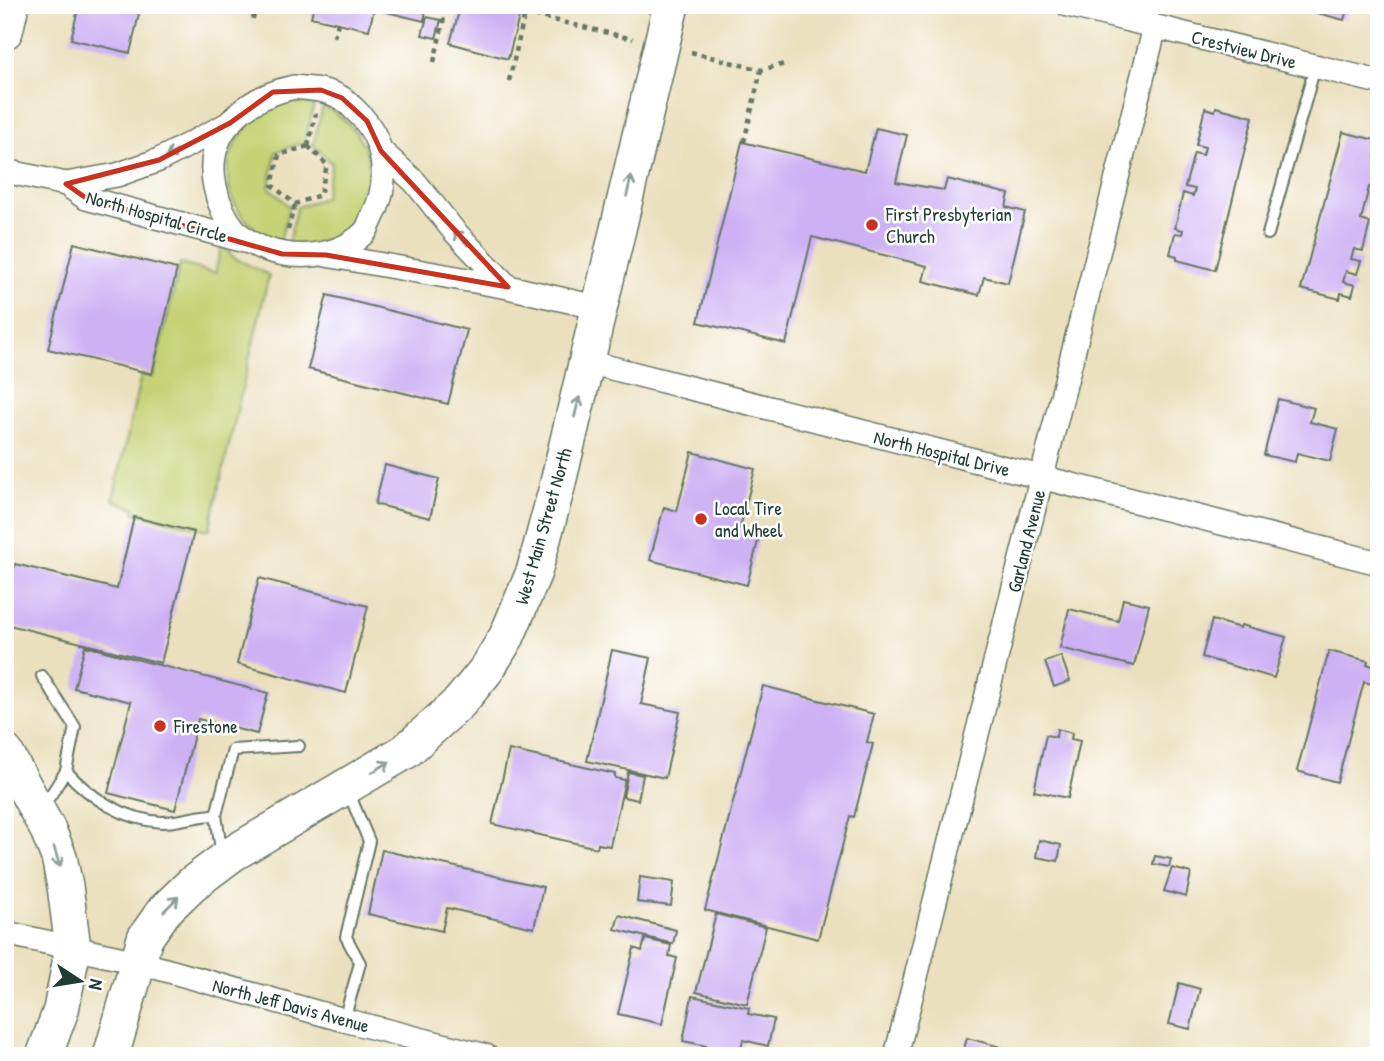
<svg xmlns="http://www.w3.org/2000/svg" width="1384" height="1061" font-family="'Patrick Hand',sans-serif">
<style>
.green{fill:#c5d274;stroke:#728854;stroke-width:2}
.building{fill:#cdb1f4}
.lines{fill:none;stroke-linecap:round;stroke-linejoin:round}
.service-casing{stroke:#667664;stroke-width:14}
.minor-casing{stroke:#667664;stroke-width:26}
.primary-casing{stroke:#667664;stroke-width:38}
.path{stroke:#667664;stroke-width:4.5;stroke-dasharray:5 5;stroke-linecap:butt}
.service{stroke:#fff;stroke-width:10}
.minor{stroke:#fff;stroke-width:23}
.primary{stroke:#fff;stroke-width:35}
.oneway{stroke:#8f9e9a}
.marked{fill:none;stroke:#c8321e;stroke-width:5;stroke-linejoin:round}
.poi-dot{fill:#c8321e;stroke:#fff;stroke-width:2.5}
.labels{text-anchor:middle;stroke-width:5;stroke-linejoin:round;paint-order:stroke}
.street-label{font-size:19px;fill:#1f3d34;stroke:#fff}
.poi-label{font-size:19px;fill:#1f3d34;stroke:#fff;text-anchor:start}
</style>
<rect width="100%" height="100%" fill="#fff"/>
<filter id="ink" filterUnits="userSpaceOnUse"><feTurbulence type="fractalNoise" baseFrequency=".0143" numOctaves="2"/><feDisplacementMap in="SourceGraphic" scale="14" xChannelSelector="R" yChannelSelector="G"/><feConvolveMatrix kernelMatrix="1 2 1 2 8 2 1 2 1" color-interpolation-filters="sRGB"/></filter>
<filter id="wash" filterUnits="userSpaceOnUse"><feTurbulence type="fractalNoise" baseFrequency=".00686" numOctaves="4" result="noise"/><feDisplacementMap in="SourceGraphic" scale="28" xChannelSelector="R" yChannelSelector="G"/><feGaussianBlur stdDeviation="1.57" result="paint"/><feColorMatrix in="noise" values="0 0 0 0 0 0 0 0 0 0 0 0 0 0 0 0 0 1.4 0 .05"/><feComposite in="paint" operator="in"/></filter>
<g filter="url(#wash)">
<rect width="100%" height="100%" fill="#ebe0be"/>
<path class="green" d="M290 102 314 104 305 142 276 152 269 187 289 206 280 242C205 214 213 123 290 102Z
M323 106C402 144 374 252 288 244L297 207 324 198 332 164 313 145Z
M222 244 234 258 269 275 209 530 134 513 135 508 113 500 141 375 153 377 180 264 215 273Z"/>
<g id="blocks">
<path class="building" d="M79 5H141L130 53 71 39Z
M314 5H427L424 21 374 9 369 30 311 17Z
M461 5H492L520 13 508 59 450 43Z
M1307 5H1348L1344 20 1306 10Z
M427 17 441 20 436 38 422 35Z
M1216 107 1253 117 1215 270 1177 260V256L1170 254 1175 233 1182 234 1183 230 1175 228 1183 193 1193 196 1195 189 1185 187 1194 153 1203 155 1205 147 1196 145 1205 108 1215 111Z
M876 128 907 135 896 182 944 190 947 179 1009 194 1006 207 1025 212 1008 283 984 277 979 295 923 281 927 266 812 237 786 344 698 322 742 142 865 171Z
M1343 132 1379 141 1375 158 1379 159V190L1369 187 1361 220 1370 223 1363 251 1354 249 1351 259 1361 261 1357 274 1346 271 1343 282 1355 285 1352 296 1341 293 1340 299 1301 289Z
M74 243 177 269 152 374 48 349Z
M327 295 467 330 448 404 308 369Z
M1278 399 1314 408 1310 422 1338 429 1330 461 1297 453 1295 462 1264 455Z
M692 452 755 469 740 528 760 533 747 585 650 560 664 507 677 511Z
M385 465 439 479 430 518 375 504Z
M134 517 194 532 161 663 5 624V604L15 564 117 589Z
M259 578 368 606 346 693 237 664Z
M1123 599 1149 605 1134 666 1060 648 1069 609 1118 621Z
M1212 620 1240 628 1241 625 1286 637 1274 678 1202 657Z
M85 646 268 693 257 734 198 719 175 810 108 793 131 702 74 688Z
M612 650 651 658 641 704 680 712 665 778 587 761Z
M1329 651 1368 661 1367 664 1379 668V686L1364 682 1337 782 1297 771Z
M1061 656 1070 681 1054 687 1045 662Z
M763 686 874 714 867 742 873 744 854 817 850 816 818 939 705 910Z
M1057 729 1072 733 1071 739 1080 741 1068 798 1034 791 1046 735 1056 737Z
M509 750 615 774V778L625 780 610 846 598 844 597 848 492 824Z
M628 772 643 775 638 800 623 797Z
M1039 840 1061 845 1058 861 1036 857Z
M382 850 543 887 534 928 447 908 442 931 368 914Z
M1155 856 1171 859 1169 867 1153 864Z
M1172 868 1191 873 1186 897 1164 891Z
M640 877 674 882 671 906 637 902Z
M716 914 766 927 747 1004 696 992Z
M619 915 676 930 673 944 615 929Z
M645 939 671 945 669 956 677 958 662 1024 618 1014 634 948 642 951Z
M1179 983 1200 989 1190 1029 1169 1024Z
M692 996 749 1008 748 1014 774 1019 768 1046 743 1040 740 1053 683 1041Z
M967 1038 1031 1055V1056H962Z"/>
</g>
</g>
<g filter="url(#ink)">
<use href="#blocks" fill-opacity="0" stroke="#667664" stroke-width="2"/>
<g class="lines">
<defs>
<path id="service" d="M1150 5 1155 26
M1268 234 1315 67
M42 676 75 727 66 771
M43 807 66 771C90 798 125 820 162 822 180 822 197 815 216 815L220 843 224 852
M216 815 233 750 299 746
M344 1020 360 963 346 937 369 841 348 791"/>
<path id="minor" d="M1068 5 1379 82
M294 87C310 89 325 89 340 97 346 100 351 106 356 111 386 139 391 182 372 218 370 222 368 228 365 232 345 252 318 257 292 255 272 253 248 245 235 230 225 218 218 201 215 187 203 132 245 98 294 87Z
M381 151 415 182 454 231 508 287
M5 171 66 184 117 175 159 160 230 123
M66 184 86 198 248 242
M326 255 508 287 600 308
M588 362 1379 563
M5 933 137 962 344 1020 486 1056
M896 1056 1155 27"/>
<path id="primary" d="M5 31 11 5
M5 752 48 830 59 857 65 886 73 948 61 1010 44 1056
M111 1056 145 938 164 911 192 884 232 854 406 751 460 702 487 669 507 636 534 572 556 491 671 5"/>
</defs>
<use href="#service" class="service-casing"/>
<use href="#minor" class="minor-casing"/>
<use href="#primary" class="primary-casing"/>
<path class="path" d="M525 13 633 39
M253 19 256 5
M334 37 338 23
M691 52 761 70 785 64
M434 62 447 5
M509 81 527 5
M744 142 761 70
M308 146 327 165 320 195 295 204 272 185 279 155Z
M308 146 316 113
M288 230 295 204"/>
<use href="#service" class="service"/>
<use href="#minor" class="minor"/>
<use href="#primary" class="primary"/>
</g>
<defs><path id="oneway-shaft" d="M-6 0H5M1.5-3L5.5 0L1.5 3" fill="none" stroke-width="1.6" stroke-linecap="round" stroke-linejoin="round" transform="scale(1.75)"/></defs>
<g class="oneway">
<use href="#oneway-shaft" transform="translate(175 152) rotate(152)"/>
<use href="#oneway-shaft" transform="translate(629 186) rotate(-77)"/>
<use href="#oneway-shaft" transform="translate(461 238) rotate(-134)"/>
<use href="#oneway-shaft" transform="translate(577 407) rotate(-76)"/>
<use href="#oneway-shaft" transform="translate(381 767) rotate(-31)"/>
<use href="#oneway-shaft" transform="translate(57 857) rotate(73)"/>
<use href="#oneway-shaft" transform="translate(171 904) rotate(-45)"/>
</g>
</g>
<path class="marked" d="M321 90 342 98 367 121 381 151 508 287 326 255 282 254 86 198 66 184 159 160 230 123 273 92Z"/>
<g class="poi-dot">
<circle cx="872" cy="225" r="7"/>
<circle cx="701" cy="519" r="7"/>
<circle cx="160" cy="726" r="7"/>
</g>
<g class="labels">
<g class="street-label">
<text transform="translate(1244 49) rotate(14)" y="7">Crestview Drive</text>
<text transform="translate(157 216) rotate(16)" y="7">North Hospital Circle</text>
<text transform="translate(942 453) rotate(14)" y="7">North Hospital Drive</text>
<text transform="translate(543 526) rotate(-74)" y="7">West Main Street North</text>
<text transform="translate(1026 541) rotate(-76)" y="7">Garland Avenue</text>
<text transform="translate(291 1005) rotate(15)" y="7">North Jeff Davis Avenue</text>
</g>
<g class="poi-label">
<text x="886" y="221">First Presbyterian<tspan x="886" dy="22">Church</tspan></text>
<text x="715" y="515">Local Tire<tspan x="715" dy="22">and Wheel</tspan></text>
<text x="174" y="733">Firestone</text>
</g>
</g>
<rect width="1384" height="1061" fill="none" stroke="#fff" stroke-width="28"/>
<g transform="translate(80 981) rotate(102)" stroke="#ffffff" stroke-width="5" paint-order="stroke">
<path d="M0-5L12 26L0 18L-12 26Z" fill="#1f3d34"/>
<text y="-10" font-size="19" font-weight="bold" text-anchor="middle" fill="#1f3d34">N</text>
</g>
</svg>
